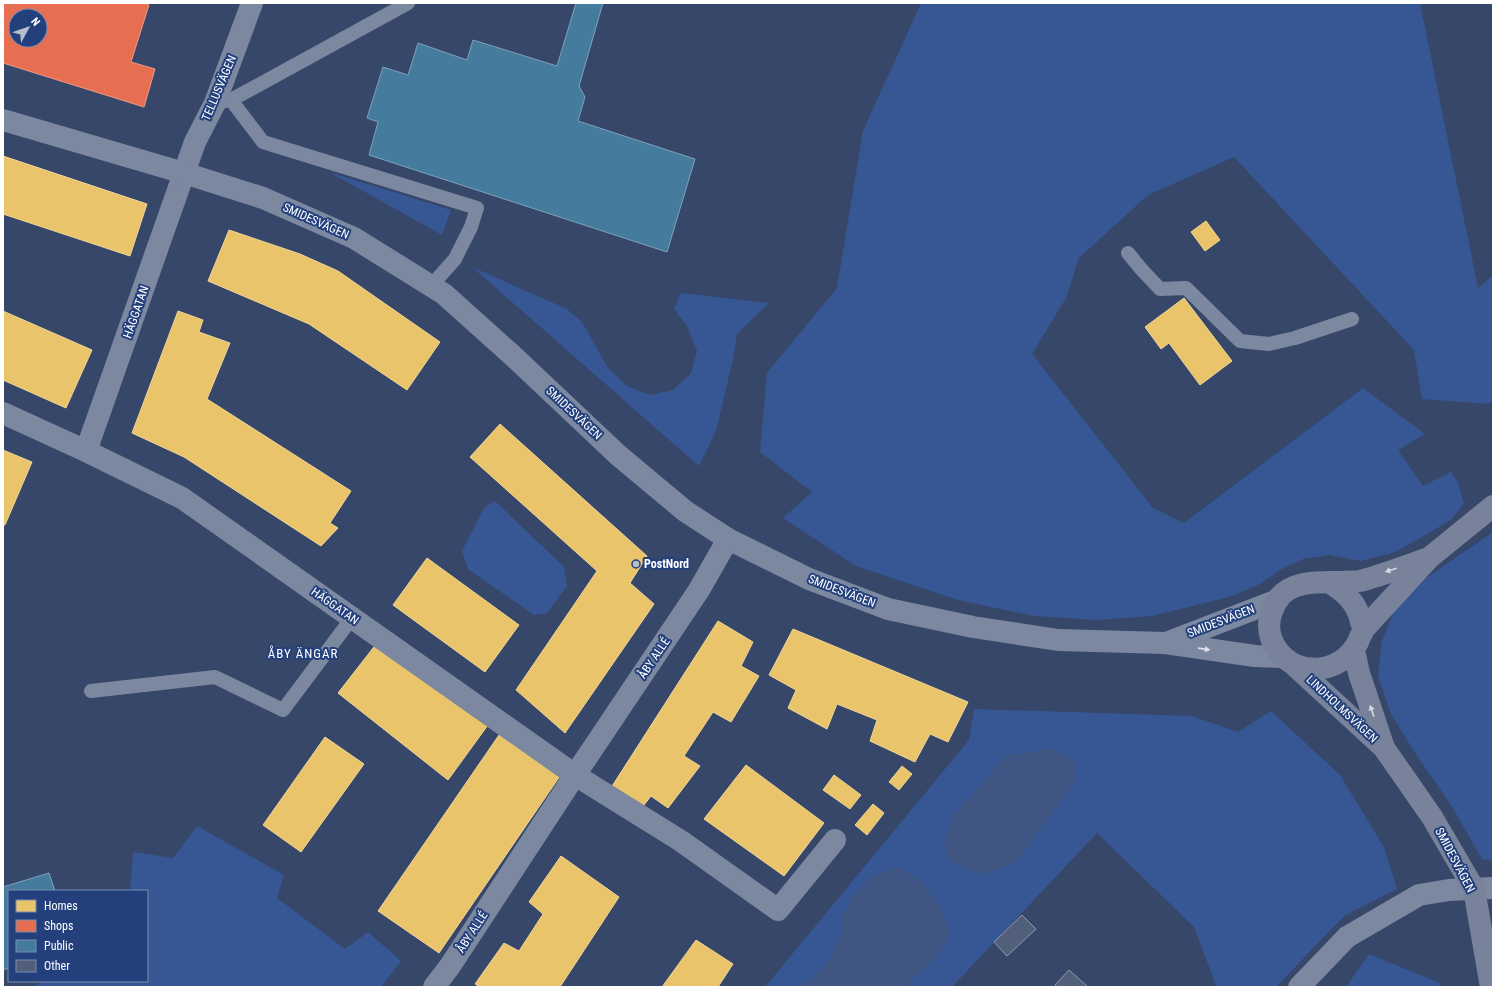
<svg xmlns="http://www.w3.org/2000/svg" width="1496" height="990" font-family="'Roboto Condensed',sans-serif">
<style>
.green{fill:#365694}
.water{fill:#425683}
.homes{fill:#e9c46a;stroke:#f0d697}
.shops{fill:#e76f51;stroke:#ee9a85;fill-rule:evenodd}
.public{fill:#457b9d;stroke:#7da3ba}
.building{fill:#525f7a;stroke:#909aae}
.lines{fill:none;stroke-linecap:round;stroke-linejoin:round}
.service{stroke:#7c88a0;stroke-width:14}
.minor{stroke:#7c88a0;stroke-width:22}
.tertiary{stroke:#7c88a0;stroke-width:22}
.secondary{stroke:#78839b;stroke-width:22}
.oneway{fill:#d6dae1}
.oneway2{fill:#dee1e7}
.poi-dot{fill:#b9bfca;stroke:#23407d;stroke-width:1.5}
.labels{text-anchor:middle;stroke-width:4;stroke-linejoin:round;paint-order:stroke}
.street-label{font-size:12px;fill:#fff;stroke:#23407d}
.poi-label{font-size:12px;font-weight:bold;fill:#fff;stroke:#23407d;text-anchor:start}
.neighbourhood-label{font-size:13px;letter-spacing:1px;fill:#fff;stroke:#23407d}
</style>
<rect width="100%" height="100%" fill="#374769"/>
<path class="green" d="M921 3H1420L1478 288 1493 275V400L1488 404 1422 399 1414 350 1234 157 1148 195 1079 258 1066 298 1032 354 1153 508 1184 523 1363 388 1425 434 1398 450 1423 486 1451 472 1458 483 1464 503 1451 520 1396 552 1360 561 1329 555 1303 559 1280 570 1258 585 1229 597 1152 616 1096 620 1034 616 958 600 856 566 783 518 812 492 760 452 767 373 837 288 863 131Z
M329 172 451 210 442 235Z
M472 267 567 309 582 322 608 368 627 386 650 395 673 390 691 373 697 351 687 326 674 309 681 293 769 303 737 334 733 359 716 431 699 466Z
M495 501 564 567 567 586 547 613 534 615 468 569 462 551 484 508Z
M1493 532V861L1482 859 1453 808 1415 753 1391 714 1378 676 1382 641 1394 611 1426 578Z
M974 709 1192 716 1238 732 1271 711 1340 775 1384 847 1397 889 1344 916 1276 987H1216L1214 980 1194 927 1097 833 952 987H765L969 740Z
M197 826 284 875 277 898 345 949 368 932 401 961 381 987H30L46 981H147V891H130L133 852 173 858Z
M1369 954 1440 983 1441 987H1346Z"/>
<path class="water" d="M1051 748 1067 756 1076 765 1074 783 1016 862 985 874 966 869 949 860 944 840 954 815 1006 756Z
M900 868 923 883 940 908 951 936 935 958 905 987H792L810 981 826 965 832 956 842 933V916L854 896 873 875Z"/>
<path class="homes" d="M3 156 147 204 130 256 3 214Z
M1206 221 1220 240 1205 251 1191 232Z
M229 230 300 254 338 271 440 342 407 390 309 324 208 281Z
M1184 298 1232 361 1200 385 1169 343 1161 349 1145 327Z
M3 311 92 350 66 408 3 380Z
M178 311 203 320 199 332 230 343 207 399 351 491 330 523 338 528 321 546 184 457 132 433Z
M500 424 647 556 630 583 654 604 565 733 516 690 597 571 470 457Z
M3 450 32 462 5 525H3Z
M427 558 519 625 485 672 393 605Z
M718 621 753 642 741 666 759 676 731 722 713 712 684 756 700 766 668 808 651 796 637 814 607 794Z
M793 629 968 702 948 742 930 734 915 762 870 741 877 720 837 704 827 729 788 708 796 690 769 675Z
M377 643 488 725 448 780 338 693Z
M499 735 560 776 439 953 378 911Z
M325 737 364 764 301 852 263 825Z
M746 765 824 823 784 876 704 819Z
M902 766 912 774 899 790 889 782Z
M834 775 861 795 850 809 823 790Z
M873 804 884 813 867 835 855 825Z
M561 856 619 897 560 987H480L475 984 504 943 519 951 543 914 529 902Z
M696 940 733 964 718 987H662Z"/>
<path class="shops" d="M3 3H142L149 5 131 62 155 69 144 107 3 63ZM16 16H40V40H16Z"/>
<path class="public" d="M576 3H603L579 86 585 97 578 121 695 159 667 252 369 155 378 122 367 118 383 67 408 75 418 43 467 60 473 40 557 66Z
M49 873 55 891H9V968L3 970V887Z"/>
<path class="building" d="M1022 915 1036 929 1007 956 994 942Z
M1069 970 1088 987H1058L1055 985Z"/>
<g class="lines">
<path class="service" d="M231 100 263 142 477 208 471 227 455 259 431 286
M221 102 231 100 408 3
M1128 253 1142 270 1160 289 1186 288 1240 341 1269 344 1295 338 1352 319
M91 691 215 677 283 710 352 618"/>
<path class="minor" d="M3 413 86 451 182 498 575 775 681 841 778 910 835 840
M86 451 195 142 215 103 252 3
M434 987 450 966 575 775 699 590 728 539
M1299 987 1347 937 1419 895 1449 890 1493 888"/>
<path class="tertiary" d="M3 120 184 173 263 198 354 238 444 294 512 355 618 455 685 511 728 539 809 579 888 609 973 627 1058 640 1165 643 1255 656 1282 657
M1166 643 1278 600"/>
<path class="secondary" d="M1328 582C1344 591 1357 602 1361 622 1362 624 1363 628 1363 631 1362 634 1359 638 1358 642 1342 674 1296 679 1276 648 1269 637 1267 624 1272 611 1274 608 1275 603 1277 600 1291 580 1320 582 1341 582 1347 581 1354 582 1360 581 1383 575 1406 566 1429 558
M1363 630 1429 558 1493 506
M1354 650 1359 673 1383 745
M1295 666 1384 748 1432 817 1474 889 1491 987"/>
</g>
<defs><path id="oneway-solid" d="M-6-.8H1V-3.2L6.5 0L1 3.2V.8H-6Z"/></defs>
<g class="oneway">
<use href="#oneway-solid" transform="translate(1391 570) rotate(162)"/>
<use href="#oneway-solid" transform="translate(1372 711) rotate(-109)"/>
</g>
<use class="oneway2" href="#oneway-solid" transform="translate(1204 649) rotate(8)"/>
<circle class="poi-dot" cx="636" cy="564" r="4"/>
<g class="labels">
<g class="street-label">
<text transform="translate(219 88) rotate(-67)" y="4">TELLUSVÄGEN</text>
<text transform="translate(316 221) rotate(24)" y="4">SMIDESVÄGEN</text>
<text transform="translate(136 312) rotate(-71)" y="4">HÄGGATAN</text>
<text transform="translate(574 413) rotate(43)" y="4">SMIDESVÄGEN</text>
<text transform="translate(842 591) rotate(21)" y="4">SMIDESVÄGEN</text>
<text transform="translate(335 606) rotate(35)" y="4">HÄGGATAN</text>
<text transform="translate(1221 621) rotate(-21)" y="4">SMIDESVÄGEN</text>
<text transform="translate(654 658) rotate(-56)" y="4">ÅBY ALLÉ</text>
<text transform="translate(1342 709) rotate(43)" y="4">LINDHOLMSVÄGEN</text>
<text transform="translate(1455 860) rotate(62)" y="4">SMIDESVÄGEN</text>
<text transform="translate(472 932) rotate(-57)" y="4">ÅBY ALLÉ</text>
</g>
<g class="poi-label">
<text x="644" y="568">PostNord</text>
</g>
<g class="neighbourhood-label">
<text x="303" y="658">ÅBY ÄNGAR</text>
</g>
</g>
<rect width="1496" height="990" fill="none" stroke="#ffffff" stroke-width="8"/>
<rect x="8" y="890" width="140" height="92" fill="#23407d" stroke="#7b8cb1"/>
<rect x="16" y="900" width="20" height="12" fill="#e9c46a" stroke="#7b8cb1"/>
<text x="44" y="910" font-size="12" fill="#ffffff">Homes</text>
<rect x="16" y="920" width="20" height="12" fill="#e76f51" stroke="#7b8cb1"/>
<text x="44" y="930" font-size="12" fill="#ffffff">Shops</text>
<rect x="16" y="940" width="20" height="12" fill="#457b9d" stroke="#7b8cb1"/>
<text x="44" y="950" font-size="12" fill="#ffffff">Public</text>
<rect x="16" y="960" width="20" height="12" fill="#525f7a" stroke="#7b8cb1"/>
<text x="44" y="970" font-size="12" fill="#ffffff">Other</text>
<g transform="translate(28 28) rotate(50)"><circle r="19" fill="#23407d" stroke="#7b8cb1"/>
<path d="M0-3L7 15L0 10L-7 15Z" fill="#b9bfca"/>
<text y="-6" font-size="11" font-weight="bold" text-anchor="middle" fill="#ffffff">N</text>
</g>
</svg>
